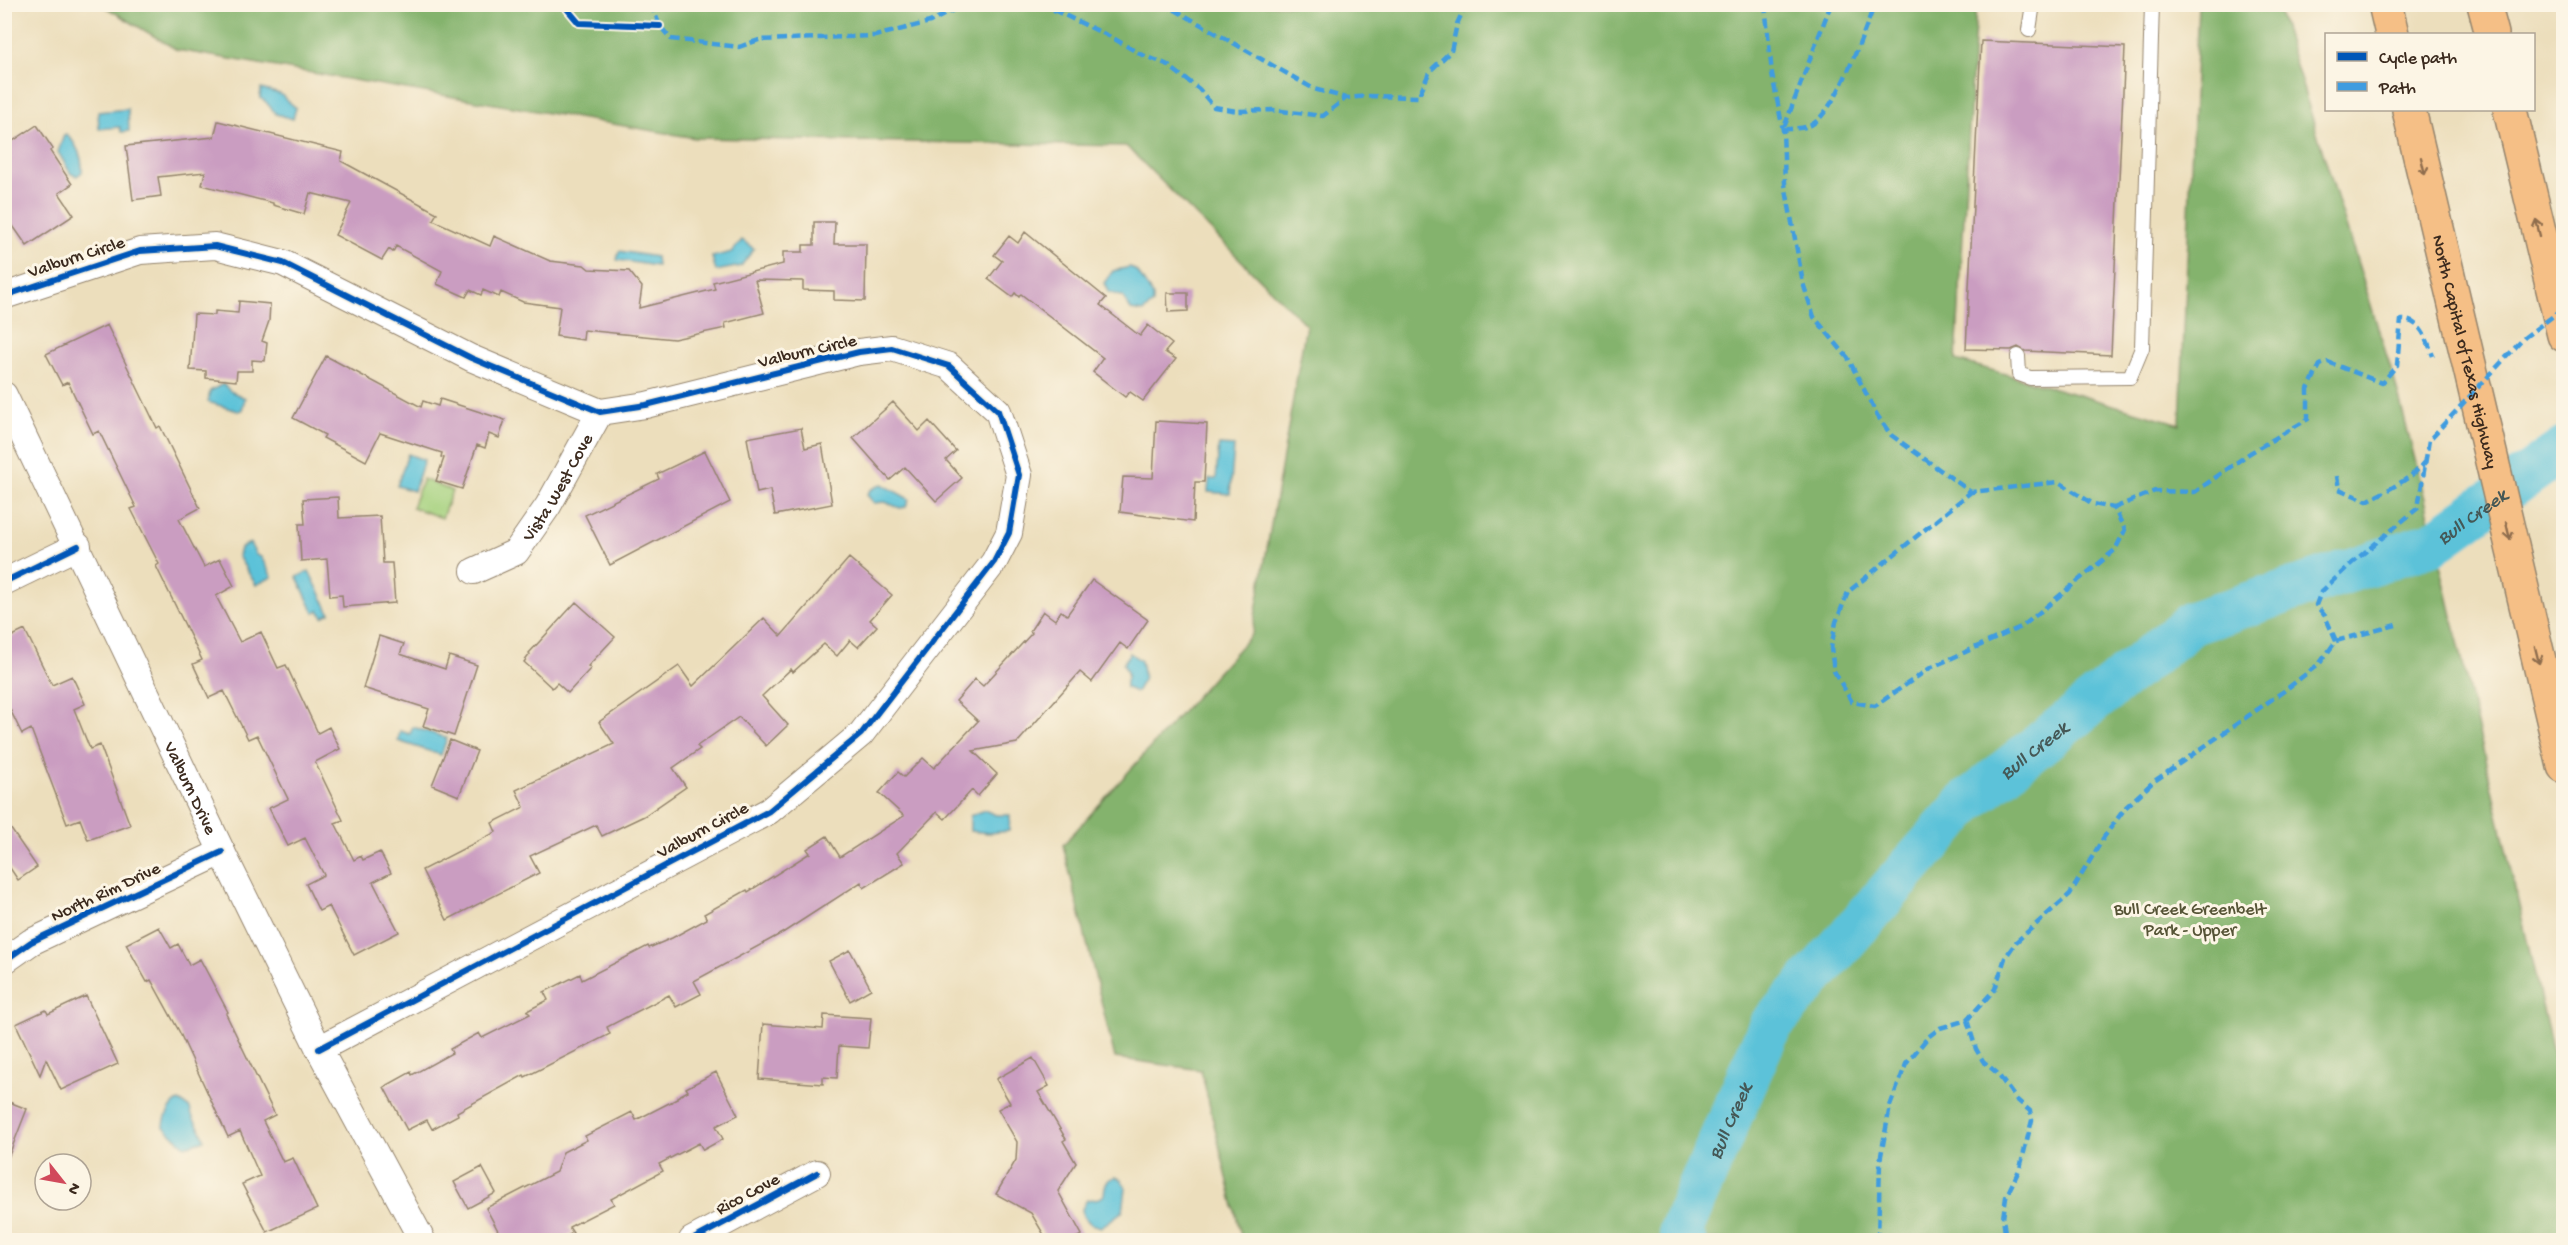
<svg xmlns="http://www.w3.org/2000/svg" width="2568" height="1245" font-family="'Gochi Hand',sans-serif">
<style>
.green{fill:#a5d17e;stroke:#707e4e;stroke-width:1.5}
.forest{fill:#84b36d;stroke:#606e46;stroke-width:1.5}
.water{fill:#5bc2d9;stroke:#4b767c;stroke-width:1.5}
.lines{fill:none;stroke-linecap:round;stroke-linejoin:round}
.river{stroke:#5bc2d9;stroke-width:44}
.building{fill:#ca9dc1}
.service-casing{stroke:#94846d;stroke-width:16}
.minor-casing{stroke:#94846d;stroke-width:28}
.trunk-casing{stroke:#94846d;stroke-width:36}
.service{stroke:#fff;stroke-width:14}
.minor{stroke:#fff;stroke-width:26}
.trunk{stroke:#f5bf86;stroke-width:33}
.quiet{stroke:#3f9ce0;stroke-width:4.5;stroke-dasharray:9 4.5;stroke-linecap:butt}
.cycleway-casing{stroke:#fcf5e5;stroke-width:10}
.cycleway{stroke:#0057b8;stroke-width:6}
.oneway{stroke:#8f6d4d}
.labels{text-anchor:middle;stroke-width:6;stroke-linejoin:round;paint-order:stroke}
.street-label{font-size:18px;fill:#3b2a1e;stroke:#fcf5e5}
.park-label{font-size:18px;fill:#565436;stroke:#fcf5e5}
.water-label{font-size:20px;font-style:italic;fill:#455856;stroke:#fcf5e5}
</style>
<rect width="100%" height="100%" fill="#fcf5e5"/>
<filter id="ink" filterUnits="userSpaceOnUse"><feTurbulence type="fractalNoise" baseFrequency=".0167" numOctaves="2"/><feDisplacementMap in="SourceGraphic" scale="12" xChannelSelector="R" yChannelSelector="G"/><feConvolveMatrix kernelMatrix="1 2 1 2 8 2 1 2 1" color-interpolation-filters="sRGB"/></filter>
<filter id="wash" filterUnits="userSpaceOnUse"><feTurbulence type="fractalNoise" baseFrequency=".008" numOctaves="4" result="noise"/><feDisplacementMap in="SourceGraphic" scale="24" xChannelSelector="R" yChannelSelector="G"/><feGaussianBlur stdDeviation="1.35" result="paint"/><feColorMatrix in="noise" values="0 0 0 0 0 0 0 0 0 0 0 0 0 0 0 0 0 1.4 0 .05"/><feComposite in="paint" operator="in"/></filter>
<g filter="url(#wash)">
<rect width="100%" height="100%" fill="#ecdebc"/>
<path class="green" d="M423 479 452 491 442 518 412 507Z"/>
<path class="forest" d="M102 5H1976L1956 360 2180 424 2198 5H2277L2395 382 2424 495 2563 1096V1240H1242L1201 1070 1115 1058 1063 845 1252 634 1306 325 1126 146 695 138 177 50Z"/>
<path class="water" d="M261 89 280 94 296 108 293 119 276 114 266 102 260 98Z
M128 109 129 131 121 132 120 127 99 129 98 112Z
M67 134C76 144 83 158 82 172L77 176 71 174 58 152 64 135Z
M742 240 754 249 741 266 716 271 712 257 732 252Z
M619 251 656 257 657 266 617 260Z
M1130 267C1140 271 1146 287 1153 296V304L1143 312 1131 310 1123 297 1108 292 1104 283 1113 271Z
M223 384 230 391 245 398 242 410 238 411 208 402 210 391Z
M1219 445 1234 446 1230 494 1208 492 1209 479H1216Z
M408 454 424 460 414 491 397 486Z
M882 484 909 499 906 507 900 508 885 502 874 503 867 495 870 490Z
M250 543 256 555 261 557 272 577 256 585 238 556 240 548Z
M309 571 330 613 323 617 319 610 314 613 297 577Z
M1130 653 1141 661 1144 678 1136 692 1126 688C1124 675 1132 680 1123 664Z
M413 727 447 738 441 755 398 741 400 731 410 734Z
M984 810 996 815H1010L1009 831 989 833 970 831V816Z
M179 1101 190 1108C192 1123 203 1127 204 1140L202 1141 185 1146 164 1127C164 1118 171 1104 179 1101Z
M1115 1177 1121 1179 1126 1188 1123 1211 1101 1227 1091 1224 1083 1216 1082 1209 1087 1200 1100 1198 1104 1195C1105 1185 1105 1180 1115 1177Z"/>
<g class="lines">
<path class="river" id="s1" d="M1684 1240 1681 1230 1770 1026 1967 802 2192 623 2433 543 2564 449"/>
</g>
<g id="blocks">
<path class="building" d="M1981 41 2125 47 2111 355 2025 351 2018 347 2011 350 1966 349Z
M218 121 343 152 341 161 437 213 433 220 490 246 494 236 550 261 584 265 589 269 629 271 642 287 639 308 715 289 713 282 783 264V252H803V245H814V222H835L834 244H866L865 301 834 300V291L803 290V281L755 280 764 313 725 323 726 328 674 339 584 330 583 340 556 336 560 307 523 302 501 292 499 297 483 290 481 295 470 290 466 297 437 284 442 271 396 246 393 252 389 249 382 260 335 235 351 203 310 193 304 214 273 205V203L202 185 205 172 158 177 161 196 133 200 126 146 214 137Z
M37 125 53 149 50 151 72 184 59 193 74 215 27 246 4 213V147Z
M1025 232 1106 298 1100 305 1140 336 1148 325 1172 344 1165 352 1176 359 1143 401 1130 392 1125 397 1093 372 1103 358 1021 294 1019 297 1015 293 1012 297 988 279 1002 261 994 255 1009 236 1018 243Z
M1167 293H1188V311L1168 312Z
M239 301 270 304 269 321 262 341 267 343 265 361 252 360V371H237L236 381 206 378V371L190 370 194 314 215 315V311L238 313Z
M107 325 157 428 160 426 200 508 179 519 204 567 220 559 234 586 216 596 240 642 261 632 278 668 286 665 318 733 329 727 340 749 315 762 343 820 335 823 354 860 361 856 363 860 380 852 391 873 373 882 399 932 354 955 329 906 319 911 306 884 324 875 305 838 288 846 269 808 288 799 257 735 248 739 224 691 209 698 193 664 202 660 156 566 159 564 131 509 136 507 99 431 93 434 68 382 62 385 46 354Z
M326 356 421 407 423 401 438 406 440 399 505 420 499 438 489 434 485 448 477 445 462 489 436 481 444 458 441 457 442 453 380 433 366 461 323 438 325 435 293 418Z
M893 402 919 431 929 421 956 451 946 460 962 478 936 501 905 467 890 480 853 438Z
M1156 421 1207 424 1204 482H1195L1193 522 1120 512 1123 477 1153 478Z
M801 428 805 448 822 444 832 504 775 515 770 490 757 493 747 438Z
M705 451 730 502 610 565 585 515 659 479 657 474Z
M338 497 339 518 380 516 383 563H392L395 603 343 607 342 595 330 596 327 559 301 561 299 524H305L303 499Z
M849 558 892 595 870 620 877 626 858 647 850 640 837 656 824 644 793 672 791 669 762 696 788 725 766 746 739 717 697 746 700 749 673 768 686 787 644 816 602 836 596 825 530 856 539 873 447 920 422 870 496 832 492 823 524 807 516 790 614 744 599 722 679 666 693 686 764 618 781 636Z
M1092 580 1148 620 1128 649 1120 643 1092 682 1080 672 1017 743 973 751 997 774 978 796 972 790 945 819 937 812 897 853 904 863 864 888 861 882 784 932 694 981 701 994 676 1007 669 995 607 1027 610 1034 525 1077 524 1075 457 1112 458 1115 432 1129 427 1120 407 1130 384 1087 411 1072 412 1075 452 1053 450 1049 479 1033 482 1038 530 1014 527 1011 548 1000 544 992 580 974 582 980 648 946 649 948 672 938 707 919 704 914 747 890 748 892 810 853 807 849 827 836 840 857 904 816 879 793 898 772 904 777 923 758 934 768 978 721 956 701 975 679 983 686 1032 633 1030 631 1043 611 1055 620 1061 611 1067 615Z
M576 602 615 637 588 666 591 668 568 693 557 683 552 688 524 662 530 654 529 653Z
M25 630 52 685 72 676 85 704 74 709 90 749 100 745 130 825 88 840 80 819 67 824 31 729 22 734 4 697V640Z
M379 636 404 644 400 654 445 669 449 656 477 665 454 736 423 726 429 709 363 688Z
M450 740 477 751 459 796 432 785Z
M4 819 37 867 18 880 4 859Z
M159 927 171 948 178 944 189 965 200 959 228 1012 226 1014 275 1115 263 1121 283 1162 293 1158 317 1209 267 1232 242 1184 260 1176 240 1131 228 1137 179 1031 151 980 147 982 126 944Z
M850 950 871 989 850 1001 829 961Z
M86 996 118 1064 61 1090 46 1059 40 1075 16 1024 46 1010 48 1014Z
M824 1015 871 1018 868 1048 839 1046 837 1078 823 1077V1084L759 1079 763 1024 823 1029Z
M1033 1058 1049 1086 1038 1092 1066 1139 1063 1141 1076 1163 1058 1191 1082 1235 1071 1240H1047L1031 1213 996 1194 1016 1160 1017 1142 998 1109 1010 1103 996 1079Z
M716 1072 738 1115 716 1126 723 1139 703 1150 699 1143 659 1164 663 1171 611 1199 614 1204 569 1227 573 1233 559 1240H503L486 1208 556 1172 563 1152 587 1140 585 1136 632 1112 636 1120 677 1099V1097L688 1091 686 1088Z
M4 1100 27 1109 6 1163H4Z
M482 1167 496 1193 468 1208 454 1182Z"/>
</g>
</g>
<g filter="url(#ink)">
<use href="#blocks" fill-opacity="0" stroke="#94846d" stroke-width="1.5"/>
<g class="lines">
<defs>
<path id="service" d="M2029 30 2033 4
M2018 356 2019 374 2030 378 2130 377 2142 348 2152 4"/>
<g id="minor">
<path d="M4 296 140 251 215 246 283 263 471 358 600 412 646 405 859 352 892 348 949 366 998 411 1019 475 1009 533 994 562 861 734 769 811 319 1049"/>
<path id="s2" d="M4 395 222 852 319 1049 422 1240"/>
<path id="s3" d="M474 571 516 552 548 506 600 412"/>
<path d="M4 582 78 546"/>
<path d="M4 961 31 942 222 852"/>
<path d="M692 1240 817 1173"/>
</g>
<g id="trunk">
<path d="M2385 4 2392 34"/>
<path d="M2484 4 2492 34"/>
<path id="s4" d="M2409 110 2564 766"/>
<path d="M2510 110 2564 335"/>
</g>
</defs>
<use href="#service" class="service-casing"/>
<use href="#minor" class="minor-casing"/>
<use href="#trunk" class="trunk-casing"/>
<use href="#service" class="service"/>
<use href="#minor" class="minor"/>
<use href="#trunk" class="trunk"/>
<path class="quiet" d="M651 4 660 26 671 39 739 47 759 40 875 36 930 22 965 4
M1041 4 1113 38 1140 54 1166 64 1199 89 1214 107 1237 111 1273 110 1323 116 1346 98
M1162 4 1177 11 1314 89 1346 98 1368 96 1418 97 1430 71 1451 51 1457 24 1466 4
M1765 4 1772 74 1783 130 1785 184 1803 283 1814 317 1848 358 1877 415 1891 435 1971 492 2059 482 2093 504 2114 508 2125 530 2115 550 2023 626 1930 668 1875 706 1852 702 1834 671 1831 648 1836 622 1848 592 1971 492
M1831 4 1783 130C1791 128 1804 129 1811 125 1837 111 1863 33 1875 4
M2337 476 2339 489 2367 501C2387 490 2412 479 2426 461
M2114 508 2155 491 2195 492 2250 453 2308 419V389L2320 365 2328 362 2382 383 2397 365 2401 320C2421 319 2427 340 2433 356
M2336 641 2396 625
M1967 1020 1976 1049 1983 1061 1997 1073 2016 1099 2030 1111 2032 1120 2020 1168 2006 1197 2003 1218 2006 1240
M1878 1240 1880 1161 1890 1106 1906 1064 1928 1037 1940 1028 1967 1020 1995 989 2005 958 2016 942 2070 894 2104 837 2126 807 2153 782 2284 691 2320 663 2336 641 2325 616 2316 605 2321 592 2353 562 2418 508 2429 440 2525 337 2564 308"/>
<defs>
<path id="cycleway" d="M563 4 579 23 660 26
M4 296 140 251 215 246 283 263 471 358 600 412 646 405 859 352 892 348 949 366 998 411 1019 475 1009 533 994 562 861 734 769 811 319 1049
M4 582 78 546
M4 961 31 942 222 852
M692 1240 817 1173"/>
</defs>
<use href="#cycleway" class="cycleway-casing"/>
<use href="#cycleway" class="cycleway"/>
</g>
<defs><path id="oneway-shaft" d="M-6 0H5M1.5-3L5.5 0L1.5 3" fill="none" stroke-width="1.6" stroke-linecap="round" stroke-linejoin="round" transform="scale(1.5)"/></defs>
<g class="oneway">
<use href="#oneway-shaft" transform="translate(2423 166) rotate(77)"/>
<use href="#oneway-shaft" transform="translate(2538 228) rotate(-104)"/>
<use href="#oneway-shaft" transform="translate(2508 531) rotate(77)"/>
<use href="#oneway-shaft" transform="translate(2537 655) rotate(76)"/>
</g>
</g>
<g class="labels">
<g class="street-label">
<text transform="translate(76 256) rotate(-18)" y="6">Valburn Circle</text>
<text transform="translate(807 350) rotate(-13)" y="6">Valburn Circle</text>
<text dy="6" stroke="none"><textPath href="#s4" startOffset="248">North Capital of Texas Highway</textPath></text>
<text dy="6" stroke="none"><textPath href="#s3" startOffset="123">Vista West Cove</textPath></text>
<text dy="6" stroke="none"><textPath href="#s2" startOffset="435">Valburn Drive</textPath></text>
<text transform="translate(702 829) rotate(-28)" y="6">Valburn Circle</text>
<text transform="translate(105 891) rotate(-25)" y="6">North Rim Drive</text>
<text transform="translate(747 1193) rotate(-28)" y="6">Rico Cove</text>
</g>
<g class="park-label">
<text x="2190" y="914">Bull Creek Greenbelt<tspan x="2190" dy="21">Park - Upper</tspan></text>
</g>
<g class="water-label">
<text dy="7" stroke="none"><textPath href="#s1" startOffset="1120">Bull Creek</textPath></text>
<text dy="7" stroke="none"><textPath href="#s1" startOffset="616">Bull Creek</textPath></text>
<text dy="7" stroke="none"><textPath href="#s1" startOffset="130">Bull Creek</textPath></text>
</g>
</g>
<rect width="2568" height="1245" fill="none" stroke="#fcf5e5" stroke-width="24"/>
<rect x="2325" y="33" width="210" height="78" fill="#fcf5e5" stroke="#afa495" stroke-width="1.5"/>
<rect x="2337" y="52" width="30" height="9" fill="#0057b8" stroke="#afa495" stroke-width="1.5"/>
<text x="2379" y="63" font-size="18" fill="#3b2a1e">Cycle path</text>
<rect x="2337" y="82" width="30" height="9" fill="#3f9ce0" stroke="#afa495" stroke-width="1.5"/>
<text x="2379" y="93" font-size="18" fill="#3b2a1e">Path</text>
<g transform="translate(63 1182) rotate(121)"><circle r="28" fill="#fcf5e5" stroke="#afa495" stroke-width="1.5"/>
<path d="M0-4.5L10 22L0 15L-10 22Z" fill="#d1495b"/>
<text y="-9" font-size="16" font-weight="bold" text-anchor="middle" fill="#3b2a1e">N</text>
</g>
</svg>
